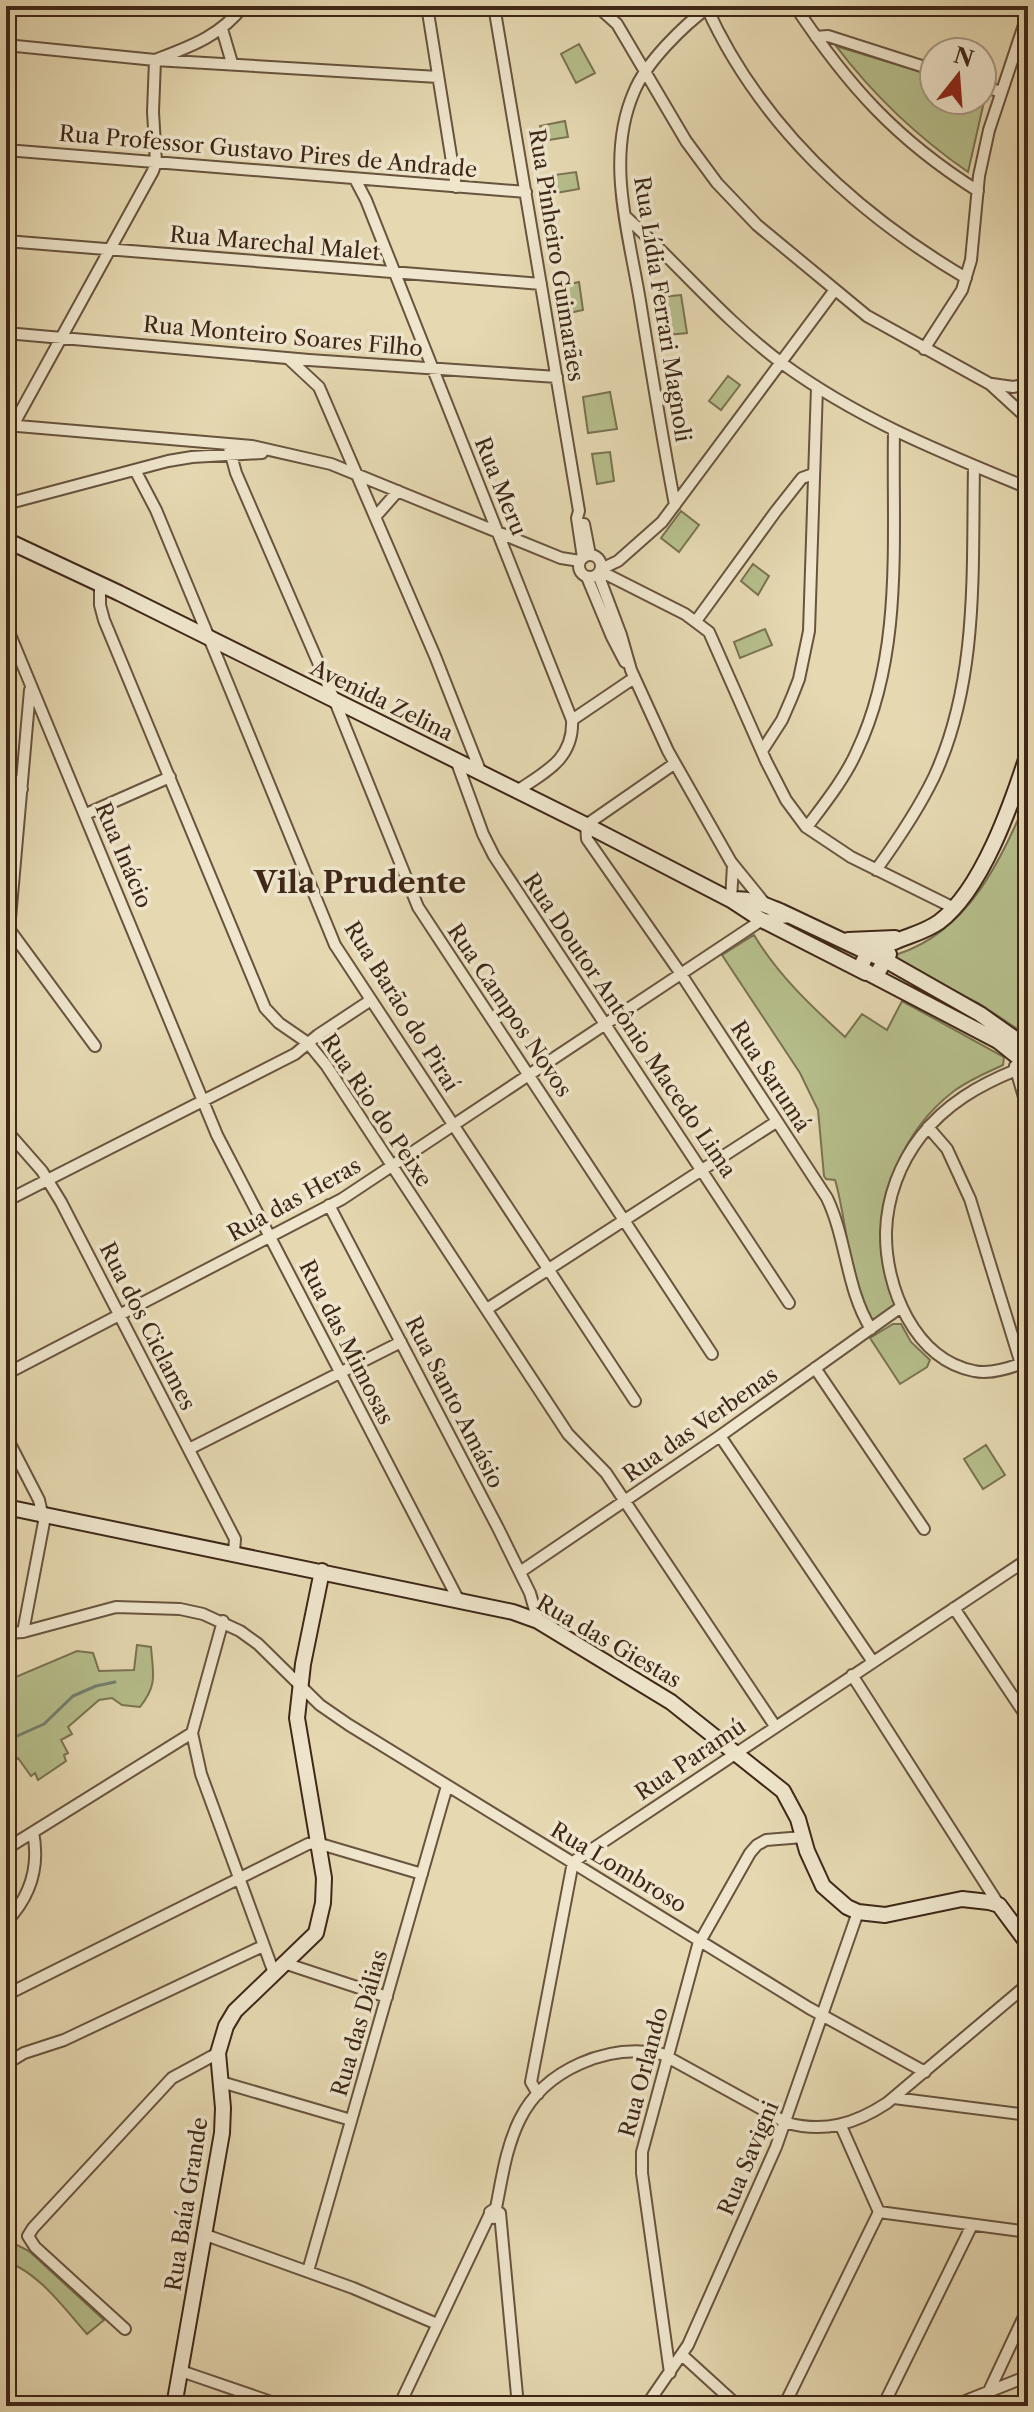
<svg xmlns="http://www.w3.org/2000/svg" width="1034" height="2412" font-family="'Libre Caslon Text',serif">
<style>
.green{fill:#b6bf8c;stroke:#7a7352;stroke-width:2}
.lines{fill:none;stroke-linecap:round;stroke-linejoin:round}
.stream{stroke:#737f72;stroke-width:3}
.minor-casing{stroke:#68543e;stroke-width:14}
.secondary-casing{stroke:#3e2718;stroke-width:18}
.minor{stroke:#efe6cd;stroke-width:10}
.secondary{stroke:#efe6cd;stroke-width:14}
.labels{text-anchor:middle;stroke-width:7;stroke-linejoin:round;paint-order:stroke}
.street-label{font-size:22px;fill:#3e2718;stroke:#efe6cd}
.district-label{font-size:30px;font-weight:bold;fill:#3e2718;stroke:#efe6cd}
</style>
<rect width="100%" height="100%" fill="#e6d9b2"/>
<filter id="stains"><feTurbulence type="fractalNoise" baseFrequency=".0025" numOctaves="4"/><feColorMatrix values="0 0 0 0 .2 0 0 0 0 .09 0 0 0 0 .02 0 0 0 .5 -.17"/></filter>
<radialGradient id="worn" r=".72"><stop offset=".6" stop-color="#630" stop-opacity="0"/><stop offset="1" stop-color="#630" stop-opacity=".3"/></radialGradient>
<path class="green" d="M579 44 595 73 576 83 561 54Z
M836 46 934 76V100H982V91L986 93 968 172C916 136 874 96 836 46Z
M565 121 568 137 542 141 540 126Z
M576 172 579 189 550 194 547 176Z
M579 282 583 310 569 313 565 285Z
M681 295 687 333 668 335 662 297Z
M728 376 740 385 721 410 709 401Z
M610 392 617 429 588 433 583 397Z
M610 452 614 481 597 484 592 454Z
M681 511 699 525 679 552 661 538Z
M753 564 769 576 758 595 741 581Z
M765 629 772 645 740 658 734 642Z
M1028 797V1036L980 1004 898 962 895 959 898 954C969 931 1000 861 1028 797Z
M754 935C778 975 811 1006 845 1037L862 1014 887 1030 902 1001 1004 1057 1003 1065C986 1073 969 1080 954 1091 903 1130 876 1196 882 1259 884 1275 891 1291 895 1307L873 1322C851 1298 846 1214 835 1180L826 1179 824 1176 818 1110 800 1073 722 955Z
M893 1324H901L911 1342 930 1360 927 1367 900 1384 870 1338Z
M986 1445 1005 1475 983 1489 964 1459Z
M137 1645 151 1647C153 1674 158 1684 140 1707L122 1705 112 1698 99 1700 68 1727 72 1734 61 1740 68 1753 64 1755 66 1761 38 1780 35 1773 31 1776 18 1758 6 1765V1674L16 1677 77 1651 93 1653 99 1671 134 1670Z
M9 2241 29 2251 104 2320 87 2334C63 2307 40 2274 6 2261Z"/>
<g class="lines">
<path class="stream" d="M6 1741 44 1724 73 1696 96 1686 115 1682"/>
<defs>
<path id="minor" d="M427 6 456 187
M494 6 579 511 577 518 583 558
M597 6 617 24 686 141 717 183 757 225 867 316 990 384 1028 419
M706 6C759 124 856 213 966 278
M795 6C848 86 897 140 978 191
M222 29 232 63
M816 37 828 36 934 70
M6 45 155 60 438 77
M982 86 1001 92
M6 150 526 192
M355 179 366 200 572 720C574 759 545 772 517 791
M626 217C679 265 725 321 783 364 860 420 941 452 1028 488
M6 241 541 284
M6 333 309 360 557 377
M924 349 962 290 971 260 979 176 989 130 1028 13
M289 359 319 387 435 656 481 773
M992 384 1013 387 1028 384
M6 425 252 446 331 464 561 558 580 561
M6 438 153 171 156 162 153 112 155 60C189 47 221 36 243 6
M228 444 236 473 334 699 418 907 712 1354
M135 470 156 510 217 657 335 945 635 1401
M6 504 168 461 192 457 262 453
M675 505C662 437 651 369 640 301 629 234 605 158 634 92 646 62 684 25 710 6
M376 516 398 491
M584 524 590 555
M579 566a11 11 0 1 1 22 0a11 11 0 1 1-22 0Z
M601 569 618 561 662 522 834 291
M600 571 685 614 709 632 766 761 786 800 806 827 851 857 954 908
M598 574 621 635 631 670 668 751 731 862 766 905
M587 577 612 637 625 662
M100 584V605L104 620 265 1008 279 1023 308 1043 326 1065 568 1434 606 1473 775 1726
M696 621 776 511 802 478 813 474
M6 625 217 1135 459 1601
M572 720 634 678
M762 751 782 720 792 697 799 679 809 631 817 387
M456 760 483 834 494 856 789 1303
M674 764 586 825 587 839 681 974 827 1198C847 1240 846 1289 871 1329
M6 771 22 789
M86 814 170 777
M807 827C825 803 845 778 857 751 904 652 892 537 894 432
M876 870C897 841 918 810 934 777 979 680 972 570 974 466
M731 900 733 865
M6 925 95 1046
M9 930 30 690
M1015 1066 1028 1111
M1016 1070C979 1085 946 1104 921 1136 900 1163 887 1197 886 1232 885 1287 914 1359 974 1371 991 1375 1013 1367 1028 1361
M928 1127 947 1149 970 1199 1021 1364
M6 1130 42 1171 61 1202 235 1539 234 1552
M6 1201 295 1054 318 1035 371 1000
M329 1205 498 1528 530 1593 538 1621
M487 1309 776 1122
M815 1368 924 1529
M6 1374 342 1199 762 920 790 917
M6 1436 39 1500 44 1522 23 1632
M720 1436 873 1662
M189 1449 401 1342
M520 1572 720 1436 901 1307
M954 1608 1028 1719
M223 1621 192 1733 201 1774 274 1973
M6 1633 23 1632 116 1607 180 1609 203 1614 240 1631 258 1644 320 1705 349 1725 809 2008 925 2072
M852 1675 999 1905
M6 1849 192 1733
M6 1922C31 1896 40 1867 33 1832
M284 1963 387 1997
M6 1995 308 1844 317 1843 422 1874
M6 2064 24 2053 64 2040 263 1946
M221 2082 351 2120
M538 2094 531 2082 573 1862 1028 1559
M894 2098 1028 2115
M879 2212 1028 2232
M500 2213 518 2406
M499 2216 493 2218 490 2212 496 2208C502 2178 506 2147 520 2119 545 2069 608 2043 662 2054L787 2123C825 2133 855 2124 887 2103L1028 1984
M203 2234 353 2288 437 2324
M308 2271 447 1786
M125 2329 35 2247 28 2236 33 2228 172 2078 218 2053
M682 2355 738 2406
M181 2371 283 2406
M670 2373 642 2173V2152L698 1945 750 1853 757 1845 766 1840 803 1837
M989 2391 1028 2308
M399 2406 490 2214
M646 2406 688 2345 776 2147 858 1912
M784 2406 879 2212 841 2126
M883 2406 972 2225
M953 2406 1028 2376"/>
<path id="secondary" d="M1028 396V411
M6 540 119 593 586 825 731 900 760 919 866 973
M732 900C748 897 765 905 780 911L871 954 885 960 877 974 872 975 864 970 862 964 866 956C875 952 884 945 894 942 910 935 925 932 939 922 982 890 1012 803 1028 753
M848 940 895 938
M889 954 885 960 980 1014 1028 1048
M872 975 998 1041 1028 1065
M6 1507 513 1612 538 1621 671 1702 783 1791 798 1819 807 1851 823 1886 847 1907 858 1912 885 1915 962 1899 989 1902 999 1905 1028 1944
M174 2406 222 2133 223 2108 218 2053 226 2026 235 2011 316 1933 323 1903 324 1878 297 1718 303 1664 322 1571"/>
</defs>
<use href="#minor" class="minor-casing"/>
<use href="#secondary" class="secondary-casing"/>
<use href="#minor" class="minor"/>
<use href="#secondary" class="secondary"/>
</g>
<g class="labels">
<g class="street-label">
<text transform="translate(268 151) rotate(5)" y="8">Rua Professor Gustavo Pires de Andrade</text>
<text transform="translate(275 243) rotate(5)" y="8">Rua Marechal Malet</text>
<text transform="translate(557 255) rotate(81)" y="8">Rua Pinheiro Guimarães</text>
<text transform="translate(663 309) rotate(81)" y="8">Rua Lídia Ferrari Magnoli</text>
<text transform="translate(283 336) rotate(5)" y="8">Rua Monteiro Soares Filho</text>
<text transform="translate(501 486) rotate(68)" y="8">Rua Meru</text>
<text transform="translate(382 700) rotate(26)" y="8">Avenida Zelina</text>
<text transform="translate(124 855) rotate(67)" y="8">Rua Inácio</text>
<text transform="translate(402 1006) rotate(58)" y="8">Rua Barão do Piraí</text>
<text transform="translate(510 1010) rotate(56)" y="8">Rua Campos Novos</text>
<text transform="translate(630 1025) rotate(56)" y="8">Rua Doutor Antônio Macedo Lima</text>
<text transform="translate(771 1076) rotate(57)" y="8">Rua Sarumá</text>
<text transform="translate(377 1110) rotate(56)" y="8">Rua Rio do Peixe</text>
<text transform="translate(294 1199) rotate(-29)" y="8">Rua das Heras</text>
<text transform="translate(148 1326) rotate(63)" y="8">Rua dos Ciclames</text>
<text transform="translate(347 1342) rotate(63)" y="8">Rua das Mimosas</text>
<text transform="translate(455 1402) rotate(63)" y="8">Rua Santo Amásio</text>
<text transform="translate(700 1424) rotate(-35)" y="8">Rua das Verbenas</text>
<text transform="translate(609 1641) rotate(30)" y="8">Rua das Giestas</text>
<text transform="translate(690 1759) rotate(-34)" y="8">Rua Paramú</text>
<text transform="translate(619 1867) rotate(31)" y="8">Rua Lombroso</text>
<text transform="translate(359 2023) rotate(-74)" y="8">Rua das Dálias</text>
<text transform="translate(643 2072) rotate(-75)" y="8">Rua Orlando</text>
<text transform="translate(748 2158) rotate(-67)" y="8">Rua Savigni</text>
<text transform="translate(186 2204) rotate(-81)" y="8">Rua Baía Grande</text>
</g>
<g class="district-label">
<text x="360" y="893">Vila Prudente</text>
</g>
</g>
<rect width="1034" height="2412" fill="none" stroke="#e6d9b2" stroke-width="32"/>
<rect x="8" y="8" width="1018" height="2396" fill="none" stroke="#3e2718" stroke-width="4"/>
<rect x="16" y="16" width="1002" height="2380" fill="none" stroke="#3e2718" stroke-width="2"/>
<g transform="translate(958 76) rotate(17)"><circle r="38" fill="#efe6cd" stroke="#a89a85" stroke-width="2"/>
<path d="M0-6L14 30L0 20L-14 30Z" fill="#8f2418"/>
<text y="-12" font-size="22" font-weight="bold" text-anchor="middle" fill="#3e2718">N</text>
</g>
<rect width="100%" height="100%" filter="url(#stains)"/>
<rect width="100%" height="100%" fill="url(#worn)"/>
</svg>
